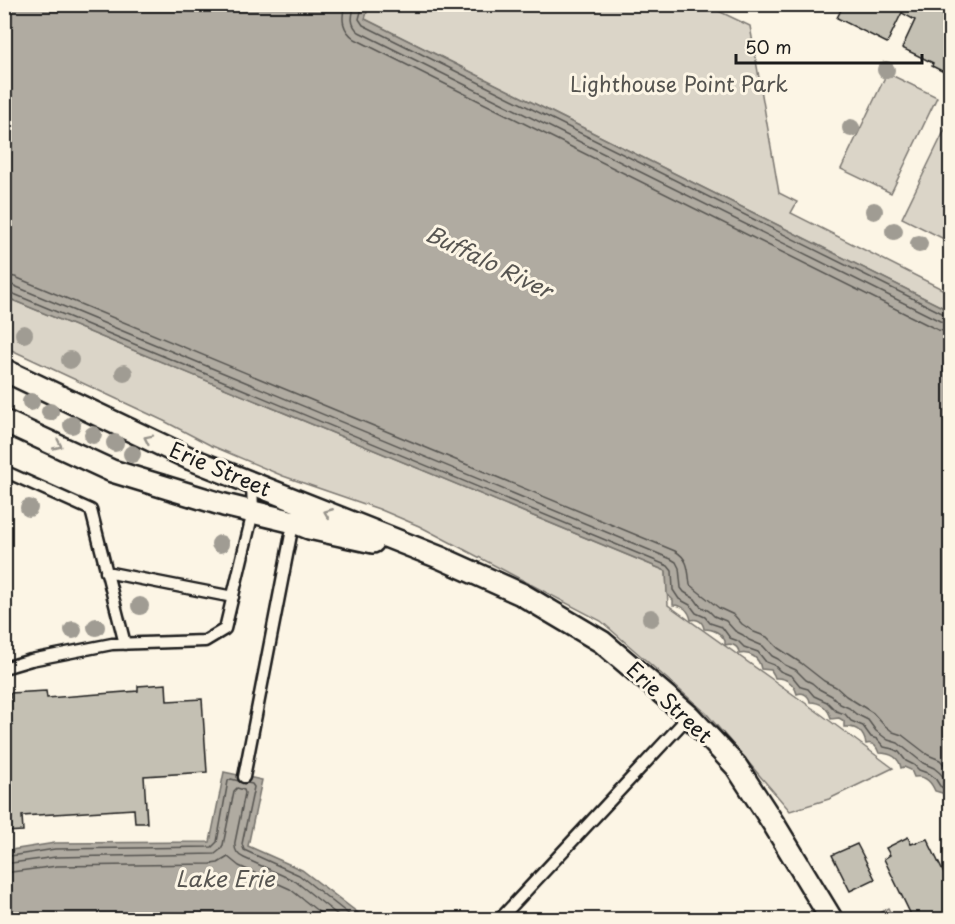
<svg xmlns="http://www.w3.org/2000/svg" width="955" height="924" font-family="'Playpen Sans',sans-serif">
<style>
.green{fill:#dbd5c8;stroke:#7c7872;stroke-width:1.5}
.water{fill:#b0aba1;stroke:#75726c;stroke-width:1.5}
.lines{fill:none;stroke-linecap:round;stroke-linejoin:round}
.shore{stroke:#575551;stroke-width:1.5}
.building{fill:#c4c0b3;stroke:#1c1c1c;stroke-width:1.5}
.lane-casing{stroke:#1c1c1c;stroke-width:15}
.street-casing{stroke:#1c1c1c;stroke-width:26}
.lane{stroke:#fcf5e5;stroke-width:10}
.street{stroke:#fcf5e5;stroke-width:21}
.tree{fill:#a09c93}
.oneway{stroke:#97938b}
.labels{text-anchor:middle;stroke-width:6;stroke-linejoin:round;paint-order:stroke}
.park-label{font-size:21px;fill:#555450;stroke:#fcf5e5}
.street-label{font-size:21px;fill:#1c1c1c;stroke:#fcf5e5}
.water-label{font-size:22px;font-style:italic;fill:#575551;stroke:#fcf5e5}
</style>
<rect width="100%" height="100%" fill="#fcf5e5"/>
<filter id="ink" filterUnits="userSpaceOnUse"><feTurbulence type="fractalNoise" baseFrequency=".0167" numOctaves="2"/><feDisplacementMap in="SourceGraphic" scale="12" xChannelSelector="R" yChannelSelector="G"/><feConvolveMatrix kernelMatrix="1 2 1 2 8 2 1 2 1" color-interpolation-filters="sRGB"/></filter>
<g filter="url(#ink)">
<path class="green" d="M328 5H706L750 26 779 193 797 202 791 213 950 293V311L365 19Z
M887 73 937 97 891 193 841 169Z
M950 119V242L902 218Z
M5 297 666 571 668 605 822 715 893 768 829 799 790 811 706 713 601 621 419 526 379 509 283 476 210 445 164 421 5 347Z
M888 908 894 919H869Z"/>
<path class="water" d="M4 5H369L365 19 950 311V800L942 793 935 791C931 781 925 775 914 777L911 770 904 767 901 768C899 757 890 753 879 753 877 747 873 742 866 744 864 733 857 726 844 727V721L839 718 831 719C829 708 820 702 810 702 809 695 803 692 797 694 794 683 785 677 775 678L774 675 771 670 761 669C759 657 750 652 739 654 739 646 732 643 725 645V641C721 633 714 629 704 629 703 622 698 618 691 620 689 610 682 605 673 605V600L667 594 666 571 5 297Z
M224 772 262 780 248 846 302 870 366 919 5 920V851L55 843 210 842Z"/>
<g class="lines">
<path class="shore" d="M345 4C341 19 342 30 355 39L938 330 950 332
M355 4C352 15 349 24 359 32L942 322 950 323
M363 4 359 19 363 25 946 315 950 316
M4 275 15 277 675 551C689 559 688 570 690 585L719 608 734 615 742 624 754 632 767 637 778 648 801 663 824 681 836 687 846 696 873 713 883 724 893 732 902 735 928 755 940 760 950 771
M4 284 12 285 671 559 676 562 679 568 681 588 684 592 695 599 700 606 709 611 714 616 726 621 735 631 743 635 749 640 763 646 772 656 778 659 785 665 796 670 806 680 812 683 819 689 832 696 840 704 849 708 856 714 868 720 876 731 888 740 898 743 923 763 934 768 940 773 945 779 950 783
M4 292H9L668 566 672 571 673 590 679 599 690 605 696 613 705 617 710 623 722 627 730 638 738 641 744 647 758 652 766 662 774 665 780 671 792 676 801 687 808 689 814 696 827 702 836 711 845 714 851 721 863 726 871 737 877 739 884 747 893 749 899 752 906 761 914 765 919 770 930 774 935 778 940 786 950 792
M247 783 252 784 254 787 242 844 244 850 299 875 356 920
M4 857 55 849 212 847 217 842 228 781 231 779 239 781
M4 864 56 857 215 854 220 850 223 845 234 791 237 788 244 790 245 793 235 842C234 850 237 855 244 858L295 881 344 920
M4 873 57 866 211 864 218 863 228 857 239 866 290 889 329 920"/>
</g>
<path class="building" d="M844 4H906L887 43 837 18Z
M906 4H950V75L932 66 933 63 902 48 915 20 902 13Z
M166 684 167 701 202 699 207 772 144 776 147 823H135L134 809 22 816 23 831 4 832V699L10 698V693L46 691 47 698 138 691V686Z
M908 837 911 844 927 839 950 886V920H912V917L884 859 890 855 886 848Z
M857 844 875 879 850 891 832 855Z"/>
<g class="lines">
<defs>
<path id="lane" d="M4 471 91 510 125 644
M106 572 233 597
M4 668 31 660 112 644 205 641 225 629 253 512 252 483
M244 777 294 519
M499 920 689 716"/>
<path id="street" d="M4 370 191 459 441 558 521 594 602 642 689 716 736 766 775 826 832 920
M4 421 112 471 224 505 294 522 309 528 373 542"/>
</defs>
<use href="#lane" class="lane-casing"/>
<use href="#street" class="street-casing"/>
<use href="#lane" class="lane"/>
<use href="#street" class="street"/>
</g>
<g class="tree">
<circle cx="886" cy="70" r="9"/>
<circle cx="851" cy="128" r="9"/>
<circle cx="874" cy="211" r="9"/>
<circle cx="894" cy="231" r="9"/>
<circle cx="919" cy="244" r="9"/>
<circle cx="24" cy="334" r="9"/>
<circle cx="70" cy="360" r="9"/>
<circle cx="124" cy="373" r="9"/>
<circle cx="31" cy="402" r="9"/>
<circle cx="50" cy="412" r="9"/>
<circle cx="72" cy="425" r="9"/>
<circle cx="93" cy="435" r="9"/>
<circle cx="115" cy="443" r="9"/>
<circle cx="132" cy="454" r="9"/>
<circle cx="29" cy="508" r="9"/>
<circle cx="220" cy="544" r="9"/>
<circle cx="140" cy="606" r="9"/>
<circle cx="651" cy="618" r="9"/>
<circle cx="96" cy="627" r="9"/>
<circle cx="73" cy="630" r="9"/>
</g>
<defs><path id="oneway-chevron" d="M-2-3.5L2.5 0L-2 3.5" fill="none" stroke-width="1.6" stroke-linecap="round" stroke-linejoin="round" transform="scale(1.5)"/></defs>
<g class="oneway">
<use href="#oneway-chevron" transform="translate(148 439) rotate(-154)"/>
<use href="#oneway-chevron" transform="translate(58 445) rotate(25)"/>
<use href="#oneway-chevron" transform="translate(328 513) rotate(-158)"/>
</g>
</g>
<g class="labels">
<g class="park-label">
<text x="679" y="92">Lighthouse Point Park</text>
</g>
<g class="street-label">
<text transform="translate(220 470) rotate(23)" y="7">Erie Street</text>
<text transform="translate(669 703) rotate(43)" y="7">Erie Street</text>
</g>
<g class="water-label">
<text transform="translate(489 262) rotate(26)" y="8">Buffalo River</text>
<text x="225" y="887">Lake Erie</text>
</g>
</g>
<rect width="955" height="924" fill="none" stroke="#fcf5e5" stroke-width="24"/>
<rect x="12" y="12" width="931" height="900" fill="none" stroke="#1c1c1c" stroke-width="2" filter="url(#ink)"/>
<path d="M736 54v9h186v-9" fill="none" stroke="#1c1c1c" stroke-width="3"/>
<text x="745" y="54" font-size="18" fill="#1c1c1c" stroke="#fcf5e5" stroke-width="4.5" paint-order="stroke">50 m</text>
</svg>
